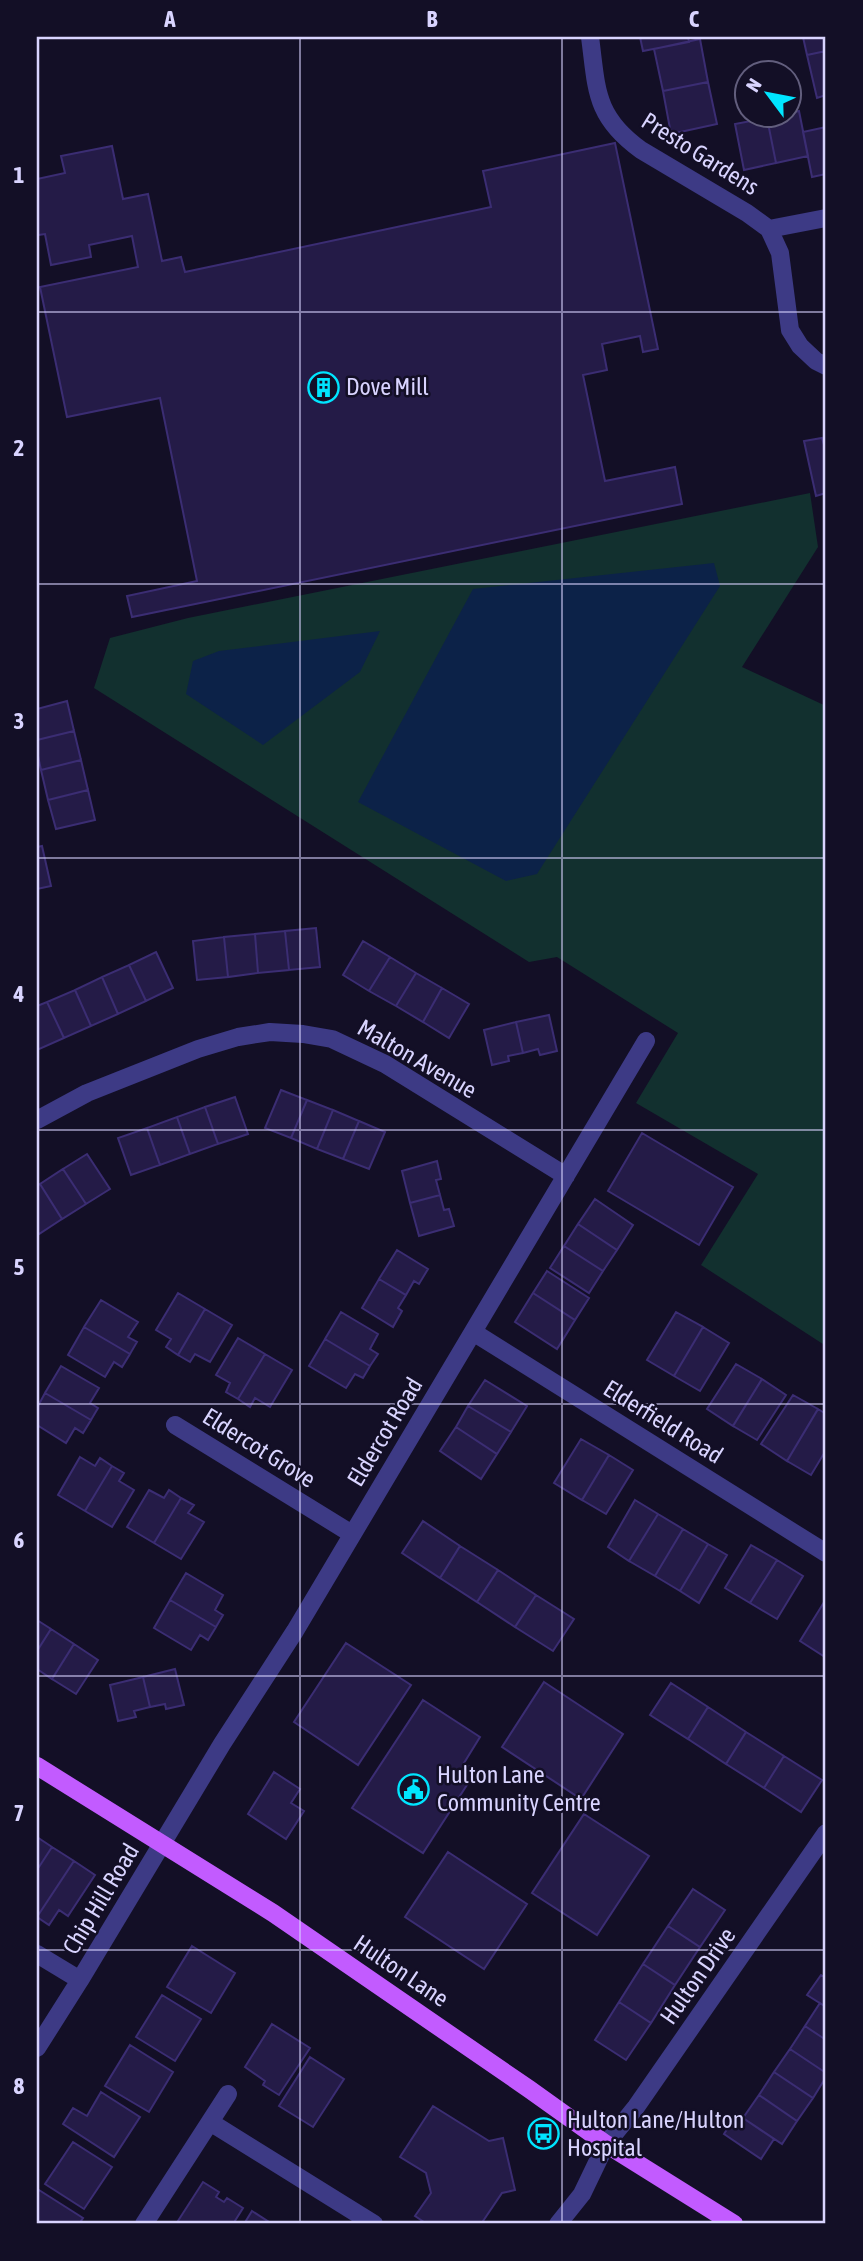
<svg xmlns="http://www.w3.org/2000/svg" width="863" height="2261" font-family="'Asap Condensed',sans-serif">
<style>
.green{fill:#12302f}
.water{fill:#0c2248}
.building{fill:#241b47;stroke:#3b2d73;stroke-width:2}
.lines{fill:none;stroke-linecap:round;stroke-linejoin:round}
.minor{stroke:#3d3a85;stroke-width:18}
.major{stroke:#c25bff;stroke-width:18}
.grid{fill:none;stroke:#d9d4ff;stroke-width:2;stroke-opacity:0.55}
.labels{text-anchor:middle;stroke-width:5;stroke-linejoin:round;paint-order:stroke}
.street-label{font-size:24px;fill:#d9d4ff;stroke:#130f26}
.poi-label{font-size:24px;fill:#d9d4ff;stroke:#130f26;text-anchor:start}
.neatline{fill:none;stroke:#d9d4ff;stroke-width:2.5}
.grid-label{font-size:23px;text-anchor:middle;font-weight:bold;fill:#d9d4ff}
</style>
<rect width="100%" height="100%" fill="#130f26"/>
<path class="green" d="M810 493 818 547 742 667 826 706V1346L701 1265 758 1174 636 1103 678 1033 557 957 529 962 94 688 110 638 188 618Z"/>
<path class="water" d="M714 563 720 586 537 874 506 881 358 802 473 589Z
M380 631 360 672 263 745 186 694 193 661 219 651Z"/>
<path class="building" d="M640 37H688L689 42 643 51Z
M803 37H826V51L807 55Z
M700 39 708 82 663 91 654 49Z
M826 51V95L817 98 807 55Z
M708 82 717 124 671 134 663 91Z
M799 111 808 156 776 163 767 118 790 116V113Z
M767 118 776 163 744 170 735 124Z
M826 127V174L812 177 803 132Z
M615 143 658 349 643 352 640 336 602 344 607 370 583 375 605 481 675 467 682 504 132 617 127 596 197 581 160 398 67 417 40 287 138 267 132 236 89 245 91 257 51 265 45 234 38 235 37 227V179L65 173 61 156 112 146 123 199 148 194 162 261 181 257 185 272 491 207 483 171Z
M822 438 824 445 826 444V493L816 496 804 441Z
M67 701 74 731 37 740V709Z
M74 731 81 760 41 770 37 751V740Z
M81 760 88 790 48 800 41 770Z
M88 790 95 820 56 829 48 800Z
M42 846 51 886 37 889V847Z
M316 928 320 967 289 970 285 931Z
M285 931 289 970 258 973 255 934Z
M255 934 258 973 228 977 224 937Z
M224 937 228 977 197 980 193 941Z
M363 941 390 957 369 991 343 975Z
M156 952 173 988 146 1001 129 965Z
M390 957 416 973 396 1006 369 991Z
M129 965 146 1001 118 1014 102 977Z
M416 973 442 988 423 1022 396 1006Z
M102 977 118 1014 91 1026 75 990Z
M442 988 469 1004 449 1038 423 1022Z
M75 990 91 1026 64 1038 47 1002Z
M47 1002 64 1038 37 1050V1006Z
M549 1015 557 1051 540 1055 538 1049 523 1053 516 1022Z
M516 1022 523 1053 508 1056 509 1061 492 1065 484 1030Z
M281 1090 307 1100 291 1138 265 1128Z
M235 1097 248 1134 218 1144 205 1107Z
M307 1100 333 1110 317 1149 291 1138Z
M205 1107 218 1144 190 1154 177 1117Z
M333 1110 359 1121 343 1159 317 1149Z
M177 1117 190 1154 160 1165 147 1128Z
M359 1121 385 1132 369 1169 343 1159Z
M147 1128 160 1165 131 1175 118 1138Z
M642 1133 733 1187 699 1245 608 1191Z
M87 1154 110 1189 86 1204 63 1169Z
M437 1161 441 1179 436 1180 440 1195 410 1203 402 1171Z
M63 1169 86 1204 62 1219 40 1184Z
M40 1184 62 1219 39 1234 37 1231V1186Z
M440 1195 444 1210 449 1209 454 1226 419 1236 410 1203Z
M595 1199 633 1225 617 1250 578 1224Z
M578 1224 617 1250 603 1271 564 1246Z
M564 1246 603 1271 589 1293 550 1268Z
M397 1250 428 1269 419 1284 414 1281 406 1295 379 1279Z
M547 1271 589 1298 575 1320 533 1293Z
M379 1279 406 1295 398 1308 402 1311 393 1327 362 1308Z
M178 1293 205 1309 178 1355 166 1347 171 1339 156 1330Z
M533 1293 575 1320 557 1349 515 1322Z
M101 1300 138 1322 128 1337 137 1342 130 1354 84 1327Z
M205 1309 232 1325 210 1362 195 1354 190 1362 178 1355Z
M341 1312 378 1334 370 1349 378 1354 370 1366 325 1339Z
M676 1312 703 1327 674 1376 647 1360Z
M84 1327 130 1354 122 1367 114 1362 105 1377 68 1355Z
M703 1327 729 1343 700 1391 674 1376Z
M238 1338 265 1354 238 1399 226 1392 230 1383 216 1375Z
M325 1339 370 1366 363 1378 355 1374 346 1388 309 1366Z
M265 1354 292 1370 270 1407 255 1398 250 1407 238 1399Z
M736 1364 762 1379 733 1426 707 1409Z
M61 1366 99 1388 90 1403 98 1408 91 1420 45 1393Z
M762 1379 786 1395 757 1440 733 1426Z
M485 1380 527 1406 511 1432 468 1406Z
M45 1393 91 1420 83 1433 75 1428 66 1443 37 1425V1408Z
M793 1395 818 1409 787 1461 761 1444Z
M468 1406 511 1432 497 1454 456 1427Z
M818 1409 826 1414V1450L811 1475 787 1461Z
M456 1427 497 1454 481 1479 440 1451Z
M581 1439 609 1455 582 1500 554 1483Z
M609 1455 633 1470 606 1514 582 1500Z
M80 1457 95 1466 100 1458 112 1466 85 1511 58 1495Z
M112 1466 124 1473 119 1481 134 1490 112 1527 85 1511Z
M149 1490 164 1498 169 1490 181 1498 154 1543 127 1527Z
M181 1498 194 1505 188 1513 204 1522 181 1559 154 1543Z
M635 1500 658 1514 629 1561 608 1547Z
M658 1514 683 1529 655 1576 629 1561Z
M423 1521 460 1546 440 1578 402 1553Z
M683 1529 708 1544 680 1591 655 1576Z
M708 1544 727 1555 699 1603 680 1591Z
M751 1545 777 1560 750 1603 725 1588Z
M460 1546 498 1570 477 1602 440 1578Z
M777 1560 803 1576 777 1619 750 1603Z
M498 1570 536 1595 515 1627 477 1602Z
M186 1573 223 1595 215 1610 223 1615 216 1627 170 1600Z
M536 1595 574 1619 553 1651 515 1627Z
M826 1599V1655L825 1657 800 1641Z
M170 1600 216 1627 208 1640 200 1635 191 1650 154 1628Z
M37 1620 51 1629 37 1651Z
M51 1629 74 1644 52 1679 37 1669V1651Z
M346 1643 411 1685 358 1765 294 1722Z
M74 1644 98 1660 76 1694 52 1679Z
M175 1669 184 1705 166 1709 165 1704 150 1707 143 1677Z
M143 1677 150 1707 134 1711 136 1717 118 1721 110 1685Z
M544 1682 623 1734 581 1799 502 1747Z
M671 1683 708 1707 688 1739 650 1715Z
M423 1700 480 1737 464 1763 476 1771 423 1853 352 1808Z
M708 1707 746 1732 726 1764 688 1739Z
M746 1732 784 1756 764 1788 726 1764Z
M784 1756 822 1780 801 1812 764 1788Z
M274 1772 300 1789 291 1803 304 1811 286 1839 248 1814Z
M584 1814 649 1856 597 1935 532 1893Z
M37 1837 52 1847 37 1870Z
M52 1847 74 1861 37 1917V1870Z
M448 1852 527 1904 484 1969 405 1917Z
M74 1861 95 1875 68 1916 59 1910 49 1925 37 1917Z
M693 1889 725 1910 700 1947 668 1926Z
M668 1926 700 1947 675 1985 643 1964Z
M192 1946 235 1973 211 2013 167 1987Z
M643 1964 675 1985 651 2023 619 2002Z
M821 1975 826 1978V2007L807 1995Z
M162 1995 201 2019 175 2061 136 2037Z
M619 2002 651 2023 626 2060 595 2040Z
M820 2003 826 2007V2040L805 2026Z
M272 2024 310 2048 279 2095 263 2085 265 2081 245 2067Z
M805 2026 826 2040V2073L790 2049Z
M130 2045 173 2072 149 2112 105 2086Z
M790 2049 826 2073V2077L813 2098 774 2072Z
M310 2057 344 2079 313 2127 279 2106Z
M774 2072 813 2098 797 2121 759 2095Z
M101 2092 140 2117 114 2157 63 2124 73 2108 87 2116Z
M759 2095 797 2121 782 2144 743 2118Z
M433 2106 489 2141 503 2138 515 2190 502 2193 481 2224H427L415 2216 431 2193 426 2173 400 2157Z
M737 2114 774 2139 761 2159 724 2134Z
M73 2142 112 2167 84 2209 45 2184Z
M203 2182 219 2192 216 2197 224 2202 227 2198 243 2208 233 2224H176Z
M39 2190 83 2218 79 2224H37V2195Z
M252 2211 269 2222 267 2224H244Z"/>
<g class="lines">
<path class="minor" d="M590 37C597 89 594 116 641 150L747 213 769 229 780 253 790 330 800 346 816 361 826 366
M769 229 826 218
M37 1120 87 1093 198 1049 238 1037 270 1032 303 1034 332 1039 385 1064 566 1176
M473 1332 826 1553
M175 1425 352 1534
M37 1954 80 1980
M37 2048 80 1980 222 1744 295 1631 646 1041
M210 2122 374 2224
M144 2224 228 2094
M558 2224 582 2194 606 2144 636 2107 826 1833"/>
<path class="major" d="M37 1766 273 1913 529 2089 606 2144 734 2224"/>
</g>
<path class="grid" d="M300 37V2224M562 37V2224M37 312H826M37 584H826M37 858H826M37 1130H826M37 1404H826M37 1676H826M37 1950H826"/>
<defs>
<symbol id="building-ring" viewBox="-11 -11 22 22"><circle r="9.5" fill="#130f26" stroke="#00e5ff" stroke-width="1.5"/><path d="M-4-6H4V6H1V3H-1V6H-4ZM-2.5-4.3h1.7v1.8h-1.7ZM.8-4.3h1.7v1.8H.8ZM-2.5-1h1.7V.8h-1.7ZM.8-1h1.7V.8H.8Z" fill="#00e5ff"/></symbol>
<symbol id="civic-ring" viewBox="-11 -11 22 22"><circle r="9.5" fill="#130f26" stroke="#00e5ff" stroke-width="1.5"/><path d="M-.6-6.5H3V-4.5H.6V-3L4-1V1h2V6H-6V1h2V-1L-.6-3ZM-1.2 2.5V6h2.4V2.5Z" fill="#00e5ff"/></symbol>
<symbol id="bus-ring" viewBox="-11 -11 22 22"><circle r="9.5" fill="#130f26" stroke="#00e5ff" stroke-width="1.5"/><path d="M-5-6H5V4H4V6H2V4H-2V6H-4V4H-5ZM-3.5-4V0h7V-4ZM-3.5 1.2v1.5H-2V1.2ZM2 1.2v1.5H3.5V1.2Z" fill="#00e5ff"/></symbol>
</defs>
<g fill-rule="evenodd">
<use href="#building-ring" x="306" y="370" width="35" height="35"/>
<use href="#civic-ring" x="396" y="1772" width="35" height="35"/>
<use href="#bus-ring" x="526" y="2116" width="35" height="35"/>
</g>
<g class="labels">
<g class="street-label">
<text transform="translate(700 154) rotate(32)" y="8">Presto Gardens</text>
<text transform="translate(417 1059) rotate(30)" y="8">Malton Avenue</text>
<text transform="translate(663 1422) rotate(32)" y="8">Elderfield Road</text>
<text transform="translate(385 1432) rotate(-59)" y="8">Eldercot Road</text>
<text transform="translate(259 1448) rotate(32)" y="8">Eldercot Grove</text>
<text transform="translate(101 1899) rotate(-59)" y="8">Chip Hill Road</text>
<text transform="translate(401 1971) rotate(34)" y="8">Hulton Lane</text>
<text transform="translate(698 1976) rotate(-55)" y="8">Hulton Drive</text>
</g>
<g class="poi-label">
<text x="346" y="395">Dove Mill</text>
<text x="437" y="1783">Hulton Lane<tspan x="437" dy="28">Community Centre</tspan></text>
<text x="567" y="2128">Hulton Lane/Hulton<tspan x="567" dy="28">Hospital</tspan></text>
</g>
</g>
<rect width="863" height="2261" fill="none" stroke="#130f26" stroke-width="77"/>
<g transform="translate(768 94) rotate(302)"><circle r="33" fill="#130f26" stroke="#625e7d" stroke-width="2"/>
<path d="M0-5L12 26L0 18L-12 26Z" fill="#00e5ff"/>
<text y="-10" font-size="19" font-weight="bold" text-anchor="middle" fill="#d9d4ff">N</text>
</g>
<rect x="38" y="38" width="786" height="2184" class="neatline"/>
<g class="grid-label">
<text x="170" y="27">A</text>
<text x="432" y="27">B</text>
<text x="694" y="27">C</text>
<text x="19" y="183">1</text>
<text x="19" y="456">2</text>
<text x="19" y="729">3</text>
<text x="19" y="1002">4</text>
<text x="19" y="1275">5</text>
<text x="19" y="1548">6</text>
<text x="19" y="1821">7</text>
<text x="19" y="2094">8</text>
</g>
</svg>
